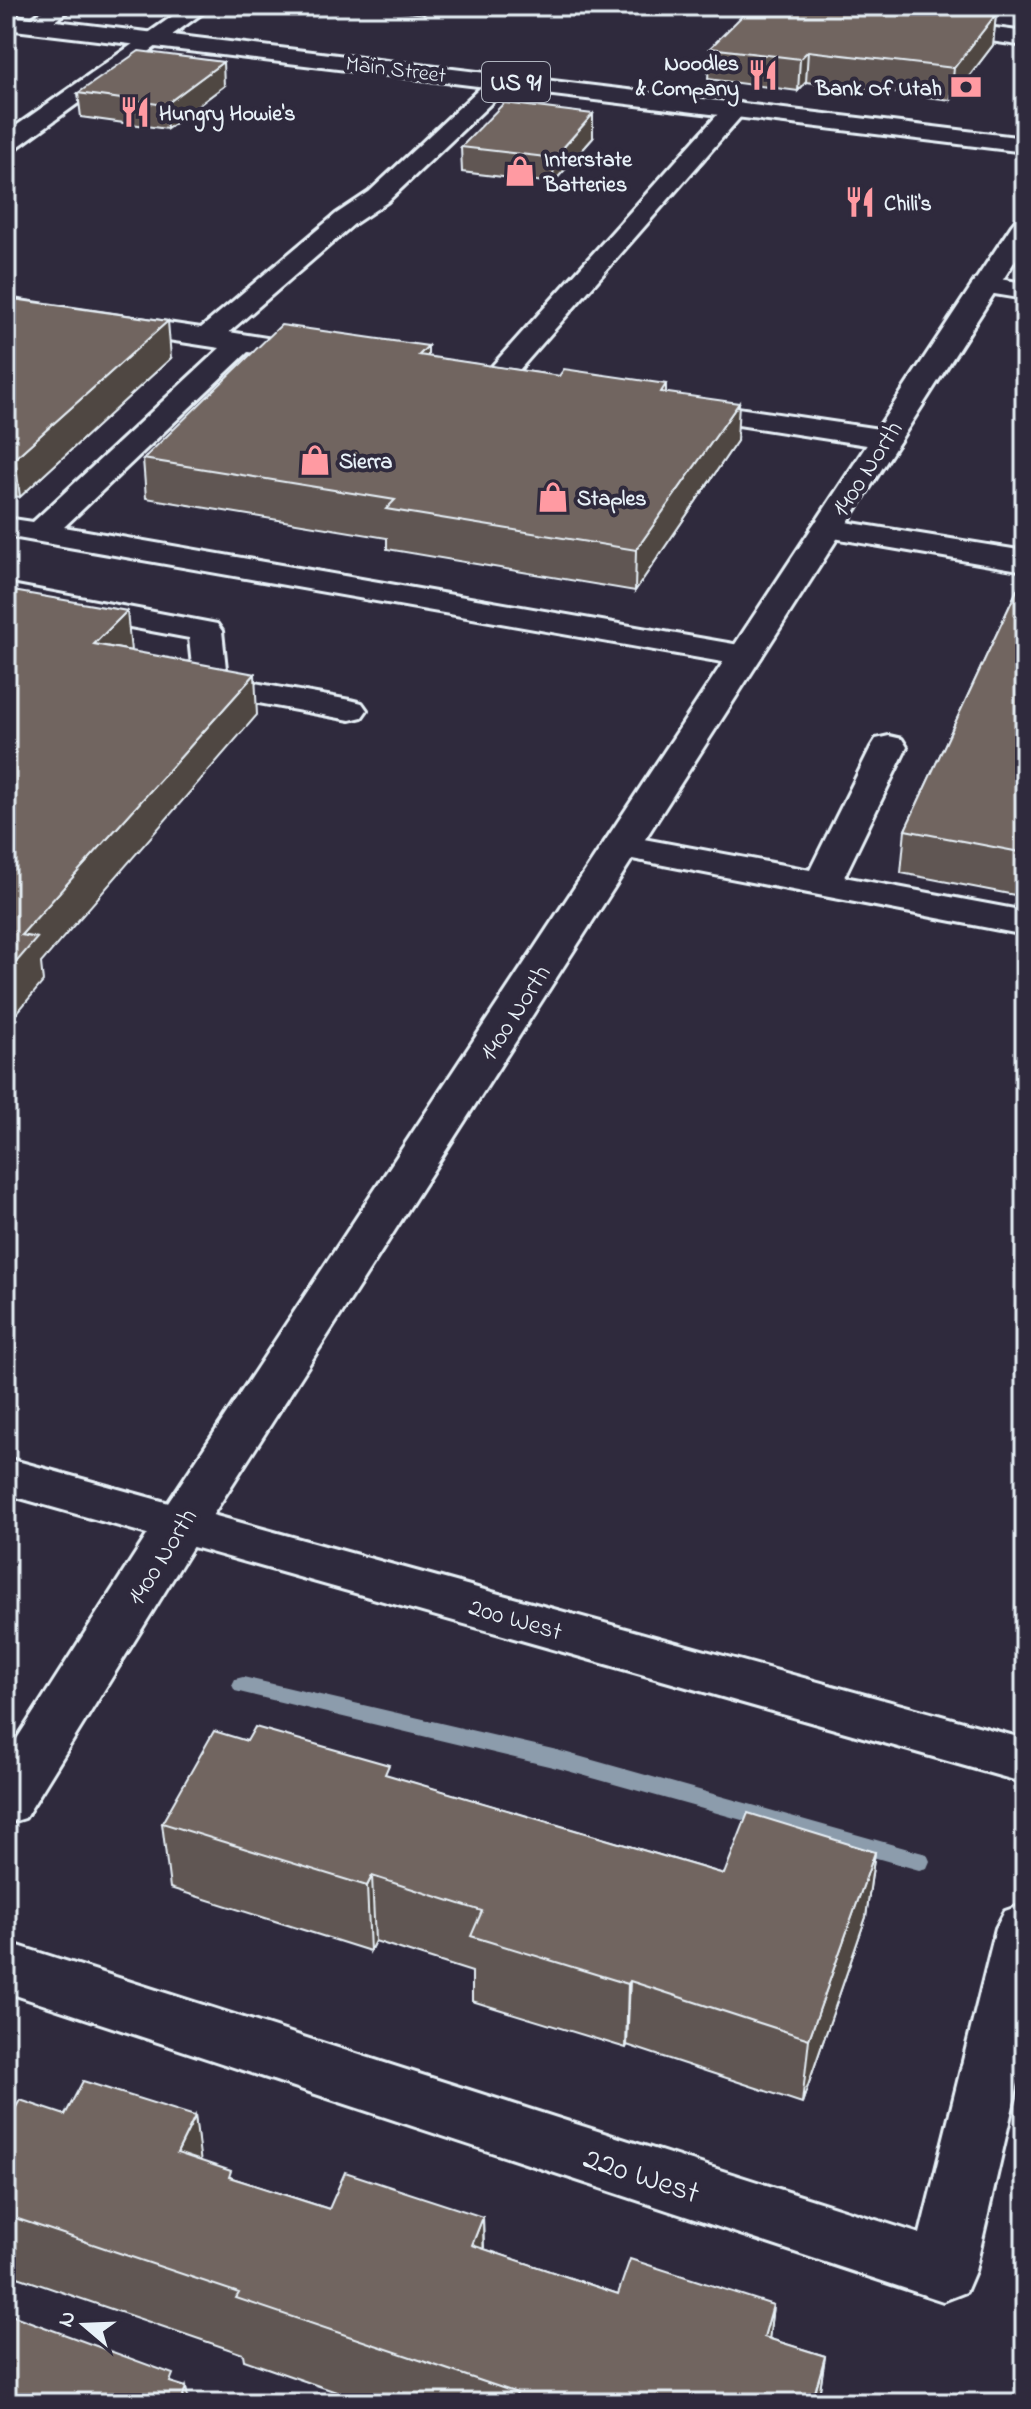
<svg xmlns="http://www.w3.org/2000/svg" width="1031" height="2409" font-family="'Indie Flower',sans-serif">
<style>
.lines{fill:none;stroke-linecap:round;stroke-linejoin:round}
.stream{fill:#8c9cac;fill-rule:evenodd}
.minor-casing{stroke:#e8f1f8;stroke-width:6}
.major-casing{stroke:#e8f1f8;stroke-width:6}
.minor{fill:#2f2a3d;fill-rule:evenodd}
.major{fill:#2f2a3d;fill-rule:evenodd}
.wall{fill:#615753;stroke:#e8f1f8;stroke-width:2}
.shaded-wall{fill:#4f4743;stroke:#e8f1f8;stroke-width:2}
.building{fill:#716560;stroke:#e8f1f8;stroke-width:2}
.labels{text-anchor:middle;stroke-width:8;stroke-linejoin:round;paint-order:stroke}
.far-poi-label{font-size:22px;font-weight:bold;fill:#e8f1f8;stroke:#2f2a3d;text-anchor:start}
.far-street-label{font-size:22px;fill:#e8f1f8;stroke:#2f2a3d}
.shield{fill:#2f2a3d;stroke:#b0b5c0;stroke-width:2}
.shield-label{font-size:24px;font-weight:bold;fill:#e8f1f8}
.street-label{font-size:26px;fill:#e8f1f8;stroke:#2f2a3d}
.near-street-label{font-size:32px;fill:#e8f1f8;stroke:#2f2a3d}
</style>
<rect width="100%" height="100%" fill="#2f2a3d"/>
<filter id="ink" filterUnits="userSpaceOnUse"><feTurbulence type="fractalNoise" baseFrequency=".0125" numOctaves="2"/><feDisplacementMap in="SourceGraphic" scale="16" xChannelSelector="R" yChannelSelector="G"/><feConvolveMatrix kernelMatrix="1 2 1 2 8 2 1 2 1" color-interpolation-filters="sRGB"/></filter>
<g filter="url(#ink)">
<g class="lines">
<path class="stream" d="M243 1677 557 1750 919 1852 927 1854 930 1861 927 1868 919 1870 557 1768 235 1691 232 1685 235 1679Z"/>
<defs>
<path id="minor" d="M49 6H75L42 30H26L23 25Z
M187 6H212L15 149 6 151V133Z
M936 20 1025 32V46L928 32 925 27Z
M502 73 510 75 514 80 510 85 387 202 354 224 229 332 328 348 332 354 328 360 318 362 248 352 64 527 745 646 757 649 762 656 757 663 745 666 6 536V518L33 522 220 348 6 315V299L201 328 336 214 369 192 494 75Z
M735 102 743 104 747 109 743 114 505 386 495 389 485 386 481 380 485 374 727 104Z
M986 277 1025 283V299L976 291 972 285 976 279Z
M678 399 886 430 897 433 901 439 897 445 886 448 668 414 663 408 668 402Z
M827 519 1025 551V571L816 535 811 528 816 521Z
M6 584 217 624 222 631 227 678 350 700 362 703 367 710 362 717 350 720 199 692 194 685 189 638 6 604Z
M889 736 902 739 907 747 844 877 1025 911V935L622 857 609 854 603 846 609 838 622 835 810 870 871 747 876 739Z
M6 1458 1025 1739V1783L6 1494Z
M1025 1904V2053L975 2271 966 2292 943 2301 6 1992V1942L920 2234 996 1928 1005 1911Z"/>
<path id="major" d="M6 15 1025 138V152L6 29Z
M1025 217V245L198 1538 25 1818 6 1824V1756L162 1512 1012 225 1016 220Z"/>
</defs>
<use href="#minor" class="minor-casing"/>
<use href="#major" class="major-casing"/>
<use href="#minor" class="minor"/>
<use href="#major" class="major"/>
</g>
<path class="wall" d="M359 6H435L424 14Z
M996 14 993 45 951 100 806 82 798 91 708 79 710 48Z
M224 86 167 129 81 117 78 93Z
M593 138 553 183 462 172 461 147Z
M6 298 171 358 20 497 6 495Z
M428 357 559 376 666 384V392L737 441 635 591 387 549V538L146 498 143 459Z
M1025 573V897L901 873 905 830Z
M247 1741 390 1776 724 1874 875 1852 866 1917 802 2103 627 2045 626 2048 472 2001V1972L375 1941 370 1951 170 1888 162 1823Z
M65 2115 195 2116 200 2161 232 2178 329 2209 483 2217 484 2249 618 2294 773 2305 769 2339 825 2356 818 2403H368L244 2360 243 2354 6 2273V2125Z"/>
<path class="shaded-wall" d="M424 6H435L424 14Z
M996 14 993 45 951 100 954 68Z
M808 51 806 82 798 91 800 59Z
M223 62 224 86 167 129 165 105Z
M593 114V138L553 183 554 158Z
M168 321 171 358 20 497 15 458Z
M428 346V384L419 355Z
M739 403 737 441 635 591 636 550Z
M127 611 131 651 94 644Z
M255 674 257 715 41 963 43 982 6 1026V974L21 935Z
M875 1852 866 1917 802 2103 809 2039Z
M372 1876 375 1941 370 1951 367 1886Z
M630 1981 627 2045 626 2048 628 1984Z
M195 2116 203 2180 177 2153Z
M483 2217 484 2280 472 2245Z
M773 2305 766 2367 764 2337Z
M825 2356 818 2403H812Z
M186 2387 189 2403H180Z"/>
<path class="building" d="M752 6H932L996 14 954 68 808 51 800 59 710 48Z
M139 51 223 62 165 105 78 93Z
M504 103 593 114 554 158 461 147Z
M6 298 168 321 15 458 6 457Z
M281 325 428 346 419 355 559 376 564 369 666 384 661 392 739 403 636 550 386 509 395 500 143 459Z
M1025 573V853L905 830Z
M13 591 127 611 94 644 255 674 21 935 37 938 6 974V597Z
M255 1727 389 1765 385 1774 724 1874 748 1813 875 1852 809 2039 630 1981 628 1984 471 1936 482 1911 372 1876 367 1886 162 1823 214 1731 247 1741Z
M83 2081 195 2116 177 2153 231 2171 229 2177 329 2209 345 2172 483 2217 472 2245 618 2294 630 2259 773 2305 764 2337 825 2356 812 2403H514L517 2393 236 2298 239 2293 6 2215V2125L20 2100 65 2115Z
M6 2313 173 2374 170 2382 186 2387 180 2403H6Z"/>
</g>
<defs>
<symbol id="restaurant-bare" viewBox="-9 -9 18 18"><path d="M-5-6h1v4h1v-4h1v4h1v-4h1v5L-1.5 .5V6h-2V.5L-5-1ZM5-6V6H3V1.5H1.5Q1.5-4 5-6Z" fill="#ff9aa2" stroke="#2f2a3d" stroke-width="2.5" paint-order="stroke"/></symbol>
<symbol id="bank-bare" viewBox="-9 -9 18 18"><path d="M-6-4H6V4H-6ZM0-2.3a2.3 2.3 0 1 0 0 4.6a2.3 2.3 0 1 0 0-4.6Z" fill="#ff9aa2" stroke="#2f2a3d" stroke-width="2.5" paint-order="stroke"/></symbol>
<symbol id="shop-bare" viewBox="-9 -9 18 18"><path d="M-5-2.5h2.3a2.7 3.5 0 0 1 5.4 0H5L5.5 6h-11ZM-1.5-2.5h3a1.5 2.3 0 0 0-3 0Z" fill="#ff9aa2" stroke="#2f2a3d" stroke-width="2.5" paint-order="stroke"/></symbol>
</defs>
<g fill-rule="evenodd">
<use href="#restaurant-bare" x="741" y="53" width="44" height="44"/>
<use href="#bank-bare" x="944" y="65" width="44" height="44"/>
<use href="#restaurant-bare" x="113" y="90" width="44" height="44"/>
<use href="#shop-bare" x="498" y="149" width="44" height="44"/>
<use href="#restaurant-bare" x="838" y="180" width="44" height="44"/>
<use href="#shop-bare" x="293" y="438" width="44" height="44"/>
<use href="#shop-bare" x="531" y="475" width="44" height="44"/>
</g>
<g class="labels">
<g class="far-poi-label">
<text x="739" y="70" text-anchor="end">Noodles<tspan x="739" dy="25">&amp; Company</tspan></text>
<text x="942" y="95" text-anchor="end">Bank Of Utah</text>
<text x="159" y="120">Hungry Howie's</text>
<text x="544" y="166">Interstate<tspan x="544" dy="25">Batteries</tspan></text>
<text x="884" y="210">Chili's</text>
<text x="339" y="468">Sierra</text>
<text x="577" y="505">Staples</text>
</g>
<g class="far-street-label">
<text transform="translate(396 68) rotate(7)" y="8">Main Street</text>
</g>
<rect class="shield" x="482" y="62" width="68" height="40" rx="6"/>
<g class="shield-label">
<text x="516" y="90">US 91</text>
</g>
<g class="street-label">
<text transform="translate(866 468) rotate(-57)" y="9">1400 North</text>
<text transform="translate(514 1012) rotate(-57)" y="9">1400 North</text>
<text transform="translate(161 1556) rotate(-58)" y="9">1400 North</text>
<text transform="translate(516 1618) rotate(16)" y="9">200 West</text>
</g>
<g class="near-street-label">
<text transform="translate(642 2174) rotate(18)" y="11">220 West</text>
</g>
</g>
<rect width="1031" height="2409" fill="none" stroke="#2f2a3d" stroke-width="32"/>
<rect x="16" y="16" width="999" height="2377" fill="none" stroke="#e8f1f8" stroke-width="3" filter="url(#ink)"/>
<g transform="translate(84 2325) rotate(289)" stroke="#2f2a3d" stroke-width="6" paint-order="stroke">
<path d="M0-6L14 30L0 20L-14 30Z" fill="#e8f1f8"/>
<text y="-12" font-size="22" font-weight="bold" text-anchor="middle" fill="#e8f1f8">N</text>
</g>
</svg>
